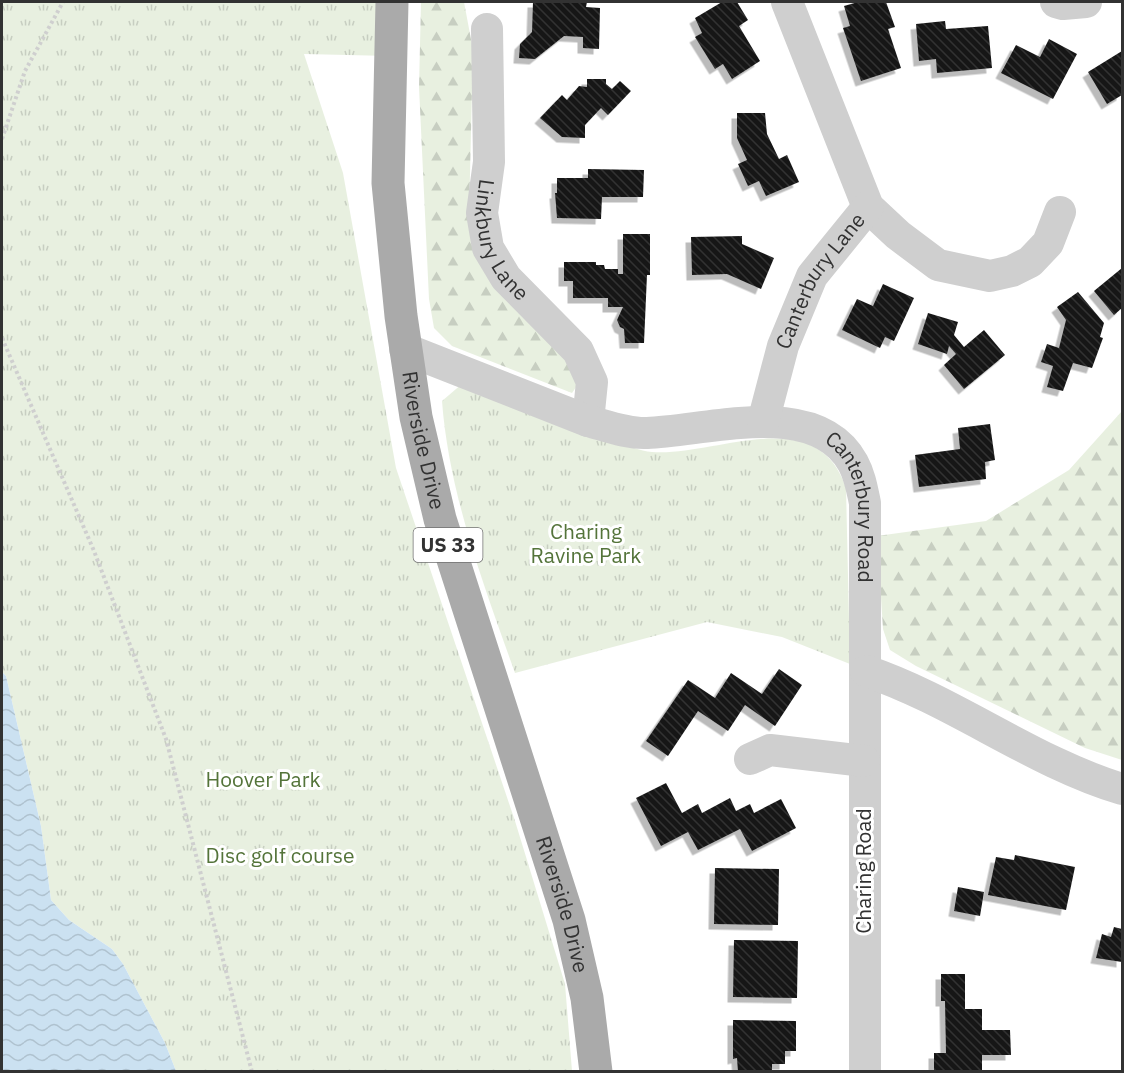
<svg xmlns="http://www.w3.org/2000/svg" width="1124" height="1073" font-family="'IBM Plex Sans',sans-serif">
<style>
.forest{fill:url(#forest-firs)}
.park{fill:url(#park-tufts)}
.water{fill:url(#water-waves)}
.building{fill:url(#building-back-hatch);filter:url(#shadow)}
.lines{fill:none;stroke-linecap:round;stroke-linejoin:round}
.path{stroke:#cfcfcf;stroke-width:4;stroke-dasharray:3 3;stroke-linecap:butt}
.minor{stroke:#cfcfcf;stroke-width:32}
.major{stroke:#aaa;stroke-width:33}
.labels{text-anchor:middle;stroke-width:6;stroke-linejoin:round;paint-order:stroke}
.shield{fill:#fff;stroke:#707070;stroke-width:1.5}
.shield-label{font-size:20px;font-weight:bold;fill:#323232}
.street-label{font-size:21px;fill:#323232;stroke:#fff}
.park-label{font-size:21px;fill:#54743a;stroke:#fff}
</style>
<defs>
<pattern id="forest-firs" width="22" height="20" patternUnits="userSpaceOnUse" patternTransform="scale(1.5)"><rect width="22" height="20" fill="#e8f0e0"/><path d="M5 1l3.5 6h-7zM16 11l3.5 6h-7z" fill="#c7cec1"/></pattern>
<pattern id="park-tufts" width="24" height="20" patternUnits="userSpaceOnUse" patternTransform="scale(1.5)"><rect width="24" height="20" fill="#e8f0e0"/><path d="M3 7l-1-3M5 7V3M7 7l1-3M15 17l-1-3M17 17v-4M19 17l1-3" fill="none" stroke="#c7cec1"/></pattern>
<pattern id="water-waves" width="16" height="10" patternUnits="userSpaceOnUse" patternTransform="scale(1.5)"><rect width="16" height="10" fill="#cbe1f1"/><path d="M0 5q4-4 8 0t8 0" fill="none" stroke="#afc2cf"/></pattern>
<pattern id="building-back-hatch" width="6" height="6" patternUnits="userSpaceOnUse" patternTransform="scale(1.5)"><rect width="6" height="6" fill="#191919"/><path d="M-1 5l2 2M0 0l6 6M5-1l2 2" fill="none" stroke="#323232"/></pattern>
<filter id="shadow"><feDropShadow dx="-5.5" dy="5.5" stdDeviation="0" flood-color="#0004"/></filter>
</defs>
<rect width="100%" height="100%" fill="#fff"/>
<path class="forest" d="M421 2H464L473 50 469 215 564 350 579 383 572 393 452 346 434 328 429 299 419 87Z
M1122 411V760L1085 748 916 666 890 650 883 629 877 536 986 521 1069 470Z"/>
<path class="park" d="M2 2H392L390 56 304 54 343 173 396 468 515 821 565 984 572 1071H176L165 1043 123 964 112 949 69 920 51 900 41 826 6 676 2 672Z
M463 383C514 403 564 426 616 442 627 445 640 451 652 452 716 457 817 400 846 488L850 664 782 637 707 622 515 673C484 586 449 494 442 401Z"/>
<path class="water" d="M2 672 6 676 41 826 51 900 69 920 112 949 123 964 165 1043 176 1071H2Z"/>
<path class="building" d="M533 2H587L586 7 600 8 599 49 583 48V37L564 36 535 59 519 58 520 44 532 32Z
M722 2H737L748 20 739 26 760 61 732 79 723 64 715 69 695 37 702 33 695 18Z
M858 2H886L895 27 888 29 901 68 861 81 843 28 850 26 844 6Z
M945 21 946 29 988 26 992 68 937 73 936 59 919 61 916 24Z
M1049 39 1077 54 1053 99 1001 73 1016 45 1040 57Z
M1122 51V95L1107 104 1088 72Z
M587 79H606V84L612 89 620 81 631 91 608 115 601 108 585 125V138L562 137 540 118 562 95 567 100 579 86 587 87Z
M737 113H765L767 134 779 159 787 155 799 182 766 196 759 181 748 186 738 164 747 160 737 138Z
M588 169 644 170 643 197H602L601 219 557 218 555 193H557V178H588Z
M623 234H650V275H647L644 343H625L624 329 620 327 617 320 623 307H608V298H573V281H564V262H596V265H604L605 269H618V274H623Z
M742 236V244L774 258 761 289 727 274 692 275 691 237Z
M1122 268V308L1114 315 1094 291Z
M883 284 914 298 894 341 885 337 880 348 842 330 857 299 873 306Z
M1078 292 1104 323 1100 337 1103 338 1092 368 1073 363 1063 391 1047 387 1053 366 1041 362 1047 344 1059 348 1066 320 1057 307Z
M928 313 958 322 954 335 964 347 984 330 1005 355 964 389 944 365 956 354 949 346 947 354 918 344Z
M990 424 995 460 985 462 986 479 919 487 915 455 960 449 958 428Z
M779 669 802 685 775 726 745 705 728 731 698 711 668 756 646 741 688 680 715 698 731 673 762 694Z
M666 783 682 813 698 804 702 813 730 798 736 811 750 804 754 813 781 799 796 828 752 851 740 829 698 850 688 832 661 846 636 798Z
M1015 855 1075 867 1066 910 988 895 996 857 1014 860Z
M715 868 779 869 778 925 714 924Z
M958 887 984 892 980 916 954 911Z
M1114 927 1122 929V962L1096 958 1102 934 1111 937Z
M734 940 798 941 797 998 733 997Z
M941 974H965V1009H982V1030H1010L1011 1055H982V1072H934V1053H946L945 1001H941Z
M733 1020 796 1021V1051H785V1064H772V1072H738L737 1058 733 1059Z"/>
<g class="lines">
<path class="path" d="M2 139 25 71 63 2
M2 338 94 551 166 739 252 1072"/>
<g class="minor">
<path d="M787 2 868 207 898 235 938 265 990 276 1012 271 1030 262 1048 243 1060 212"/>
<path d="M1056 2 1063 4 1086 2"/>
<path id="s1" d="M487 29 489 162 482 213 488 248 506 278 578 351 592 382 588 421"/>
<path id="s2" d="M405 349 588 421C607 426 628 434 647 433 708 431 816 396 853 463 860 476 862 489 865 503V1072"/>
<path id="s3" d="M763 422 783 346 812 276 868 207"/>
<path d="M866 671C955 701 1032 762 1122 789"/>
<path d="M750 759 770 750 864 761"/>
</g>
<path class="major" id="s4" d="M392 2 388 183 401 316 416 417 440 519 569 920 587 998 596 1072"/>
</g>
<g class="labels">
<rect class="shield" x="413.5" y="528" width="69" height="34" rx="4.5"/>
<g class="shield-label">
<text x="448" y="552">US 33</text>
</g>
<g class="street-label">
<text dy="7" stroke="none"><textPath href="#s1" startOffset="216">Linkbury Lane</textPath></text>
<text dy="7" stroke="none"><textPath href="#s3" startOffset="154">Canterbury Lane</textPath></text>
<text dy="7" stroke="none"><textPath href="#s4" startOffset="441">Riverside Drive</textPath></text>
<text dy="7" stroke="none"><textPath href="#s2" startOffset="520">Canterbury Road</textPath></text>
<text transform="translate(864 871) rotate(-90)" y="7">Charing Road</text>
<text dy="7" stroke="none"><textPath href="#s4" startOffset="926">Riverside Drive</textPath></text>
</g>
<g class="park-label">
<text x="586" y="539">Charing<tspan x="586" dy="24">Ravine Park</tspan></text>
<text x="263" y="787">Hoover Park</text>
<text x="280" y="863">Disc golf course</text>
</g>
</g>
<rect width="1124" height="1073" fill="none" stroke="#323232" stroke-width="6"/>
</svg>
